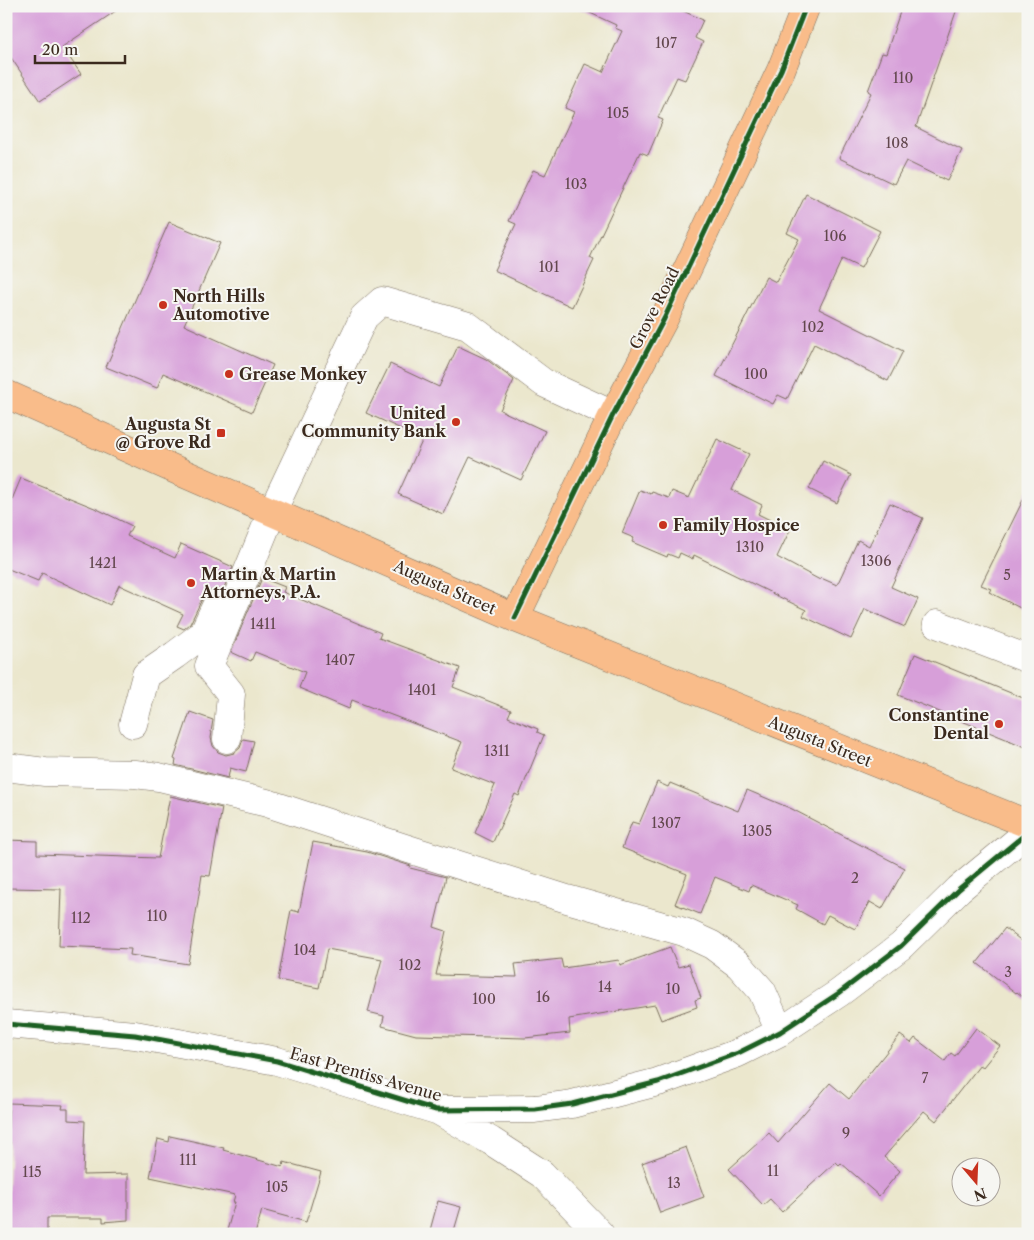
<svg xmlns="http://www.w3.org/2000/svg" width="1034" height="1240" font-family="'Libre Caslon Text',serif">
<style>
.building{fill:#d79fd9}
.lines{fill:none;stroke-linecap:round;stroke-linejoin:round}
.minor-casing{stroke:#796c5b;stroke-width:29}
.major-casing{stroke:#796c5b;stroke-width:29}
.minor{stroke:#fff;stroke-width:28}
.major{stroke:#f9bc8a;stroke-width:28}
.cycleway-casing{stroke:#f6f6f2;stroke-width:8}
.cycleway{stroke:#1b5e20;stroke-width:5}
.poi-dot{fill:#c8321e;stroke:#f6f6f2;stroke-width:2}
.labels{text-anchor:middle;stroke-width:4;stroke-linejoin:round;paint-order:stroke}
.number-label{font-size:14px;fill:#62474d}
.poi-label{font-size:16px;font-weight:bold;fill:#3b2a1e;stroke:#f6f6f2;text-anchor:start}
.street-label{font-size:16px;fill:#3b2a1e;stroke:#f6f6f2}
</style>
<rect width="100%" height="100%" fill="#f6f6f2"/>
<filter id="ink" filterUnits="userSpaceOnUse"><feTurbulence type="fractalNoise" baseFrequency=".02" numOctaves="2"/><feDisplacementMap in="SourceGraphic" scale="10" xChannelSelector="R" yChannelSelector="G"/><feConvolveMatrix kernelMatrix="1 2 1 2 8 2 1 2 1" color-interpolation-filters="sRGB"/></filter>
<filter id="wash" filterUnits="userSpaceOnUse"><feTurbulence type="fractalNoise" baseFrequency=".0096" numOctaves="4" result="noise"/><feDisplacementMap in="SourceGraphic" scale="20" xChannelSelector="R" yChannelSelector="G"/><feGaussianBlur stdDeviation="1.12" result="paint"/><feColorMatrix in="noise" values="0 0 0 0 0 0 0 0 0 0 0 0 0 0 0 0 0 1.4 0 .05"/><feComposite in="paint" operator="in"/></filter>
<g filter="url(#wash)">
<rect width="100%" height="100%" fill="#ebe7cd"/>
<g id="blocks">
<path class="building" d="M6 6H123L62 47 81 74 40 101 6 50Z
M575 6H672L703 20 695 38 703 42 685 80 677 77 658 118 663 120 648 155 640 152 590 258 594 260 572 307 494 270 516 224 509 221 533 170 545 175 574 112 565 108 585 64 603 72 622 31 615 28 616 25Z
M902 6H958L916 127 962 150 947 181 906 161 894 184 839 158 871 93 868 91 882 53 886 54Z
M806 194 880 231 861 268 842 259 819 309 903 351 888 381 814 344 787 399 778 395 773 404 716 376 766 277 776 282 799 239 787 233Z
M169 222 220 243 184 325 273 365 252 412 163 373 157 388 106 367Z
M458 346 486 359 514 380 500 410 545 431 521 480 470 457 443 514 398 494 423 439 366 413 390 364 439 387Z
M717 439 749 454 732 490 762 505 758 514 790 530 777 557 820 580 821 578 837 585 858 540 869 546 890 503 923 518 891 587 918 599 905 627 865 609 851 639 803 616 806 610 694 555 693 559 680 553 678 558 668 554 667 557 632 542 634 538 622 533 640 490 651 494 652 492 669 498 672 491 689 498Z
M823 461 851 475 837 503 809 489Z
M21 478 97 509 132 526 127 536 175 558 181 544 233 567 223 590 215 589 208 592 203 597 190 624 184 629 177 626 183 614 119 585 110 605 42 573 38 581 6 568V514Z
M1028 490V612L989 592 991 589 981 585Z
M262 578 285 587 283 592 381 633 379 638 460 668 453 687 511 710 508 717 538 729 537 732 544 735 519 796 515 794 493 842 475 833 495 785 451 768 462 742 352 700 349 709 299 688 305 672 255 652 251 661 231 652Z
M915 654 1028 700V748L898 695Z
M190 712 213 720 211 732H212L211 738 213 746 218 752 226 755 234 753 240 748 243 739 254 741 246 772 230 768 228 778 175 765 176 760 174 759Z
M657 782 668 787 670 783 738 811 747 790 792 809 905 868 882 909 870 902 855 929 828 915 823 924 796 909 798 905 751 885 749 891 715 877 700 914 675 904 687 874 622 848 632 822 639 824Z
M170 796 222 808 210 876 202 875 188 964 130 955 131 949 59 946 61 889 6 888V840L37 841V854L158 858Z
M313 842 367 852 411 866 410 868 446 877 434 927 446 931 436 975 517 977 515 964 561 959 563 968 619 960 620 965 670 947 678 967 689 964 701 998 695 1000 697 1007 661 1020 655 1005 569 1019 570 1033 525 1038 416 1035 382 1026 384 1016 368 1012 382 959 327 949 319 988 278 980 291 910 299 912Z
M1005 928 1028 946V1001L1017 992 1016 993 977 963Z
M976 1028 1000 1046 983 1067 980 1065 936 1121 924 1111 884 1157 900 1171 879 1196 841 1163 839 1165 836 1162 782 1212 770 1199 763 1205 729 1169 769 1133 778 1143 830 1083 849 1099 900 1035 911 1043 915 1038 945 1061 951 1053 955 1056Z
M9 1103 63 1105 62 1109H68V1120L85 1121 83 1175 128 1174V1220L103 1222V1218H47V1234H6L10 1142H7Z
M170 1136 224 1148 223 1150 283 1167 284 1162 321 1172 306 1222 262 1210 255 1234H226L235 1202H233L235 1195 150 1177 158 1139 169 1142Z
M686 1147 704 1197 660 1213 642 1163Z
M438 1201 461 1207 453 1234H429Z"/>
</g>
</g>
<g filter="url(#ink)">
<use href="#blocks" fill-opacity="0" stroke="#796c5b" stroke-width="1"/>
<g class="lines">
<defs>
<path id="minor" d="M937 624 1028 659
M133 724 146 675 175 655 203 634 217 604
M227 739 231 694 209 666 272 512 364 317 382 301 468 326 544 383 613 415
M6 767 45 772 135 774 159 777 267 803 405 848 567 899 684 932 712 945 739 965 762 991 780 1032
M6 1024 135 1035 277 1061 436 1110 535 1109 572 1104 658 1082 738 1053 780 1032 839 993 901 946 959 889 1028 832
M437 1110 491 1141 542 1174 600 1234"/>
<path id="major" d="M6 394 185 474 515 618 1028 824
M515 618 613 415 664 319 781 70 806 6"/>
</defs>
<use href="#minor" class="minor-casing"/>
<use href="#major" class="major-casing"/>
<use href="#minor" class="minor"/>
<use href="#major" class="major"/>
<defs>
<path id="cycleway" d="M515 618 613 415 664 319 781 70 806 6
M6 1024 135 1035 277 1061 436 1110 535 1109 572 1104 658 1082 738 1053 780 1032 839 993 901 946 959 889 1028 832"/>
</defs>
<use href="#cycleway" class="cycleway-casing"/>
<use href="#cycleway" class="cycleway"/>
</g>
</g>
<g class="poi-dot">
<circle cx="163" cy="305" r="5"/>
<circle cx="229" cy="374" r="5"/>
<circle cx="456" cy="422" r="5"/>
<rect x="216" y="428" width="10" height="10" rx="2.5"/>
<circle cx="663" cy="525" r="5"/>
<circle cx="191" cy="583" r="5"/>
<circle cx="999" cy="724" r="5"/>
</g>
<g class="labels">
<g class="number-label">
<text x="666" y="48">107</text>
<text x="903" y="83">110</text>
<text x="618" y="118">105</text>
<text x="897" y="148">108</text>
<text x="576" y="189">103</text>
<text x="835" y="241">106</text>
<text x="549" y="272">101</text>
<text x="813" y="332">102</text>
<text x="756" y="379">100</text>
<text x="750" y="552">1310</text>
<text x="876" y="566">1306</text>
<text x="103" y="568">1421</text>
<text x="1007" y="580">5</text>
<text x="263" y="629">1411</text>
<text x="340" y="665">1407</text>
<text x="422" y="695">1401</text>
<text x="497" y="756">1311</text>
<text x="666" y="828">1307</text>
<text x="757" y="836">1305</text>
<text x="855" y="883">2</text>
<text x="157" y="921">110</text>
<text x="81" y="923">112</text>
<text x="305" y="955">104</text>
<text x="410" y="970">102</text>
<text x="1008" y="977">3</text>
<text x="605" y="992">14</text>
<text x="673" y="994">10</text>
<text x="543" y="1002">16</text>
<text x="484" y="1004">100</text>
<text x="925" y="1083">7</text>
<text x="846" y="1138">9</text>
<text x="188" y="1165">111</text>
<text x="773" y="1176">11</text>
<text x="32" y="1177">115</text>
<text x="674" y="1188">13</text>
<text x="277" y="1192">105</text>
</g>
<g class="poi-label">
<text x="173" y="302">North Hills<tspan x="173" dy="18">Automotive</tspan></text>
<text x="239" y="380">Grease Monkey</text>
<text x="446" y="419" text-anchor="end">United<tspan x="446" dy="18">Community Bank</tspan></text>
<text x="211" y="430" text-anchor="end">Augusta St<tspan x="211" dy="18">@ Grove Rd</tspan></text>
<text x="673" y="531">Family Hospice</text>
<text x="201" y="580">Martin &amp; Martin<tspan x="201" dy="18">Attorneys, P.A.</tspan></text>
<text x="989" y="721" text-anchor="end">Constantine<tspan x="989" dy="18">Dental</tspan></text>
</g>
<g class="street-label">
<text transform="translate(654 308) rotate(-63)" y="6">Grove Road</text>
<text transform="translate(445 587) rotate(24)" y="6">Augusta Street</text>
<text transform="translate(820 741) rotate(22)" y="6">Augusta Street</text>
<text transform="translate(366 1074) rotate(16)" y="6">East Prentiss Avenue</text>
</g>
</g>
<rect width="1034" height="1240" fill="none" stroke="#f6f6f2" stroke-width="25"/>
<g transform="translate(976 1182) rotate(161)"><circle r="24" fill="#f6f6f2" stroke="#aba49d"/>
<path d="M0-4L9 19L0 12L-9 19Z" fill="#c8321e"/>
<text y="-8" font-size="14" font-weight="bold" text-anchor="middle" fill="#3b2a1e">N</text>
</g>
<path d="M35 55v8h90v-8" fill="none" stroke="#3b2a1e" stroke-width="2.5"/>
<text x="42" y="55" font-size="15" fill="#3b2a1e" stroke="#f6f6f2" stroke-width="4" paint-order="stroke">20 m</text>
</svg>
